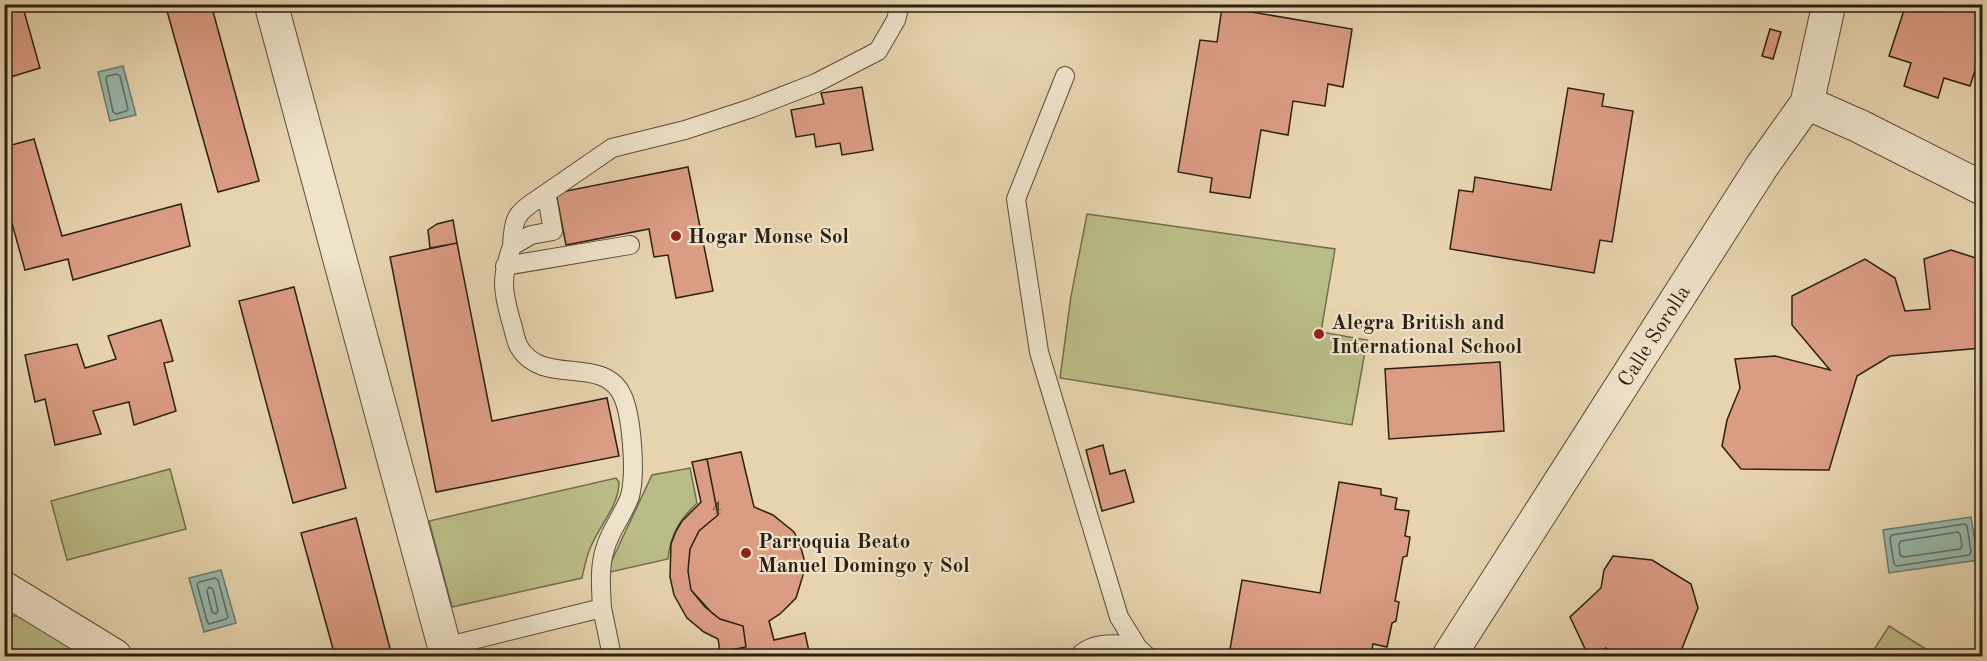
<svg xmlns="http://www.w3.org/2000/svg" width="1987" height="661" font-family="'Old Standard TT',serif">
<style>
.green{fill:#babc87;stroke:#726e4d;stroke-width:1.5}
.water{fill:#97b8ab;stroke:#6c7b6e;stroke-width:1.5}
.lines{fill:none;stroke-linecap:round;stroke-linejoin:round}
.shore{stroke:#616c5f;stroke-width:1.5}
.building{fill:#db9c84;stroke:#2b2013;stroke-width:1.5}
.lane-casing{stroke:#5a4d3a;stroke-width:20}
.street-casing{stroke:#5a4d3a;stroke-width:35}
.lane{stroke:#efe3cb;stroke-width:18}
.street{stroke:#efe3cb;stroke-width:33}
.poi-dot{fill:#8f2418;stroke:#efe3cb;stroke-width:2}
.labels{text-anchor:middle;stroke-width:4.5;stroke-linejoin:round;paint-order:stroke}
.number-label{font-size:18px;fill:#573f2f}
.poi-label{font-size:21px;font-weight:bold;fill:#2b2013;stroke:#efe3cb;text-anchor:start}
.street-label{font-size:21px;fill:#2b2013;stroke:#efe3cb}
</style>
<rect width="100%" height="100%" fill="#e7d4af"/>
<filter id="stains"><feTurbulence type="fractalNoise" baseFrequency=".00333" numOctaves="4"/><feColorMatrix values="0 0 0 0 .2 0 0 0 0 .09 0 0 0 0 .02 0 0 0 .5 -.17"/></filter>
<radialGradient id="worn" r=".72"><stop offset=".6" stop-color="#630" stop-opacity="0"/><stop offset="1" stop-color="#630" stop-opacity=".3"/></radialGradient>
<path class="green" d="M1087 214 1335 249 1321 332 1367 340 1352 425 1060 378 1071 296Z
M690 468 697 503C680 519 670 535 668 559L606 573 652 475Z
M170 469 186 529 67 560 51 501Z
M616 478 619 482C619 507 597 528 589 551 586 559 584 569 582 578L452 607 429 521Z
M8 616H17L25 620 85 656H5L4 617Z
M1889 626 1937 656H1870Z"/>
<path class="water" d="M123 66 136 115 110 121 98 72Z
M1971 517 1978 560 1889 573 1883 530Z
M221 570 236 623 204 632 189 578Z"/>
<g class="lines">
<path class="shore" d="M117 74 120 76 128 109 126 111 116 114 113 112 106 79 107 76Z
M1965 524 1967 526 1971 552 1969 555 1897 566 1894 564 1890 538 1892 535Z
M1958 532 1960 534 1962 546 1960 549 1904 557 1900 555 1899 544 1901 541Z
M215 578 218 580 228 617 226 619 209 624 207 621 197 584 199 582Z
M209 587 213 589 218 611 216 614 212 612 207 591Z"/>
</g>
<path class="building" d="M4 4H22L40 68 4 79Z
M165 4H211L259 181 218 192Z
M1906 4H1982V49L1970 86 1944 78 1938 98 1904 86 1911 63 1889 56Z
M1222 7 1352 29 1343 87 1328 84 1325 106 1293 101 1288 135 1261 130 1250 198 1210 192 1212 178 1178 172 1200 40 1217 42Z
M1770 29 1781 32 1773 59 1762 56Z
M862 87 873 150 842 155 840 143 816 147 814 134 796 137 791 110 824 104 821 93Z
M1568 88 1604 94 1602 106 1633 111 1612 242 1600 240 1594 273 1450 249 1459 190 1473 192 1475 177 1551 190Z
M34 139 62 236 181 204 190 246 73 280 68 259 25 270 4 195V147Z
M688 167 713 291 676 298 668 255 654 257 649 229 566 245 556 193Z
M453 220 457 243 430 248 428 230 437 224Z
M457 243 492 421 607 398 619 456 436 492 390 257Z
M1951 250 1982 260V348L1890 356 1857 376 1829 470 1741 469 1722 446 1727 420 1740 388 1735 359 1775 356 1830 370 1792 325V296L1865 259 1895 278 1905 311 1930 309 1924 259Z
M294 287 346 488 293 503 239 301Z
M161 320 173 361 164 363 176 411 134 425 129 402 93 411 101 434 55 445 45 399 35 402 25 355 77 344 85 368 116 359 108 336Z
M1500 362 1504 431 1389 439 1385 369Z
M1103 445 1110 474 1125 470 1134 502 1102 511 1086 450Z
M741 452 754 507 773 515 794 532 800 544 804 559V572L796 598 780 614 769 621 774 640 805 633 810 656H719L718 653 746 647 743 626 720 619 712 613 691 590 688 571 690 549 699 531 718 515 707 459Z
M707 459 718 515 699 531 690 549 688 571 691 590 705 607 720 619 743 626 746 647 720 652 718 639 704 632 687 618 674 595 670 577 671 544 676 531 682 521 701 502 692 462Z
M1339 482 1381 489V495L1397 498 1395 509 1409 511 1405 536 1410 537 1407 556 1403 557 1395 601 1399 602 1396 621 1392 623 1387 647 1373 644 1371 656 1229 655 1242 580 1320 593Z
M356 518 392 656H335L301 533Z
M1613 556 1652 560 1691 584 1698 608 1679 656H1617L1606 648 1588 655 1570 617 1601 588 1604 570Z"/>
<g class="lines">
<defs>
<path id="lane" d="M1065 76 1016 199 1039 352 1119 617 1138 648 1147 656
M538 199 612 148 685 130 752 108 816 83 878 51 896 20 900 4
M512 246C513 220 515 213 538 199L548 202 553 231 531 235 512 246C501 277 502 289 511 321 514 329 515 340 519 347 543 388 604 353 623 397 632 418 636 474 630 496 624 514 610 530 605 549 599 568 601 588 602 608
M505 266 630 245
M444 647 602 608 612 656
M1079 656C1093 641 1120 643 1138 648"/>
<g id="street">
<path d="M271 4 447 656"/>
<path d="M1807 103 1859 126 1982 188"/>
<path d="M4 588 115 656"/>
<path id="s1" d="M1449 656 1762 166 1807 103 1829 4"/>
</g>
</defs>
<use href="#lane" class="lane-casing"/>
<use href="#street" class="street-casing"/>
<use href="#lane" class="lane"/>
<use href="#street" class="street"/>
</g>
<g class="poi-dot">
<circle cx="676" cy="236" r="6"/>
<circle cx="1319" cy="334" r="6"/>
<circle cx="746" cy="553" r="6"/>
</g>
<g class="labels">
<g class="number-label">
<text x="717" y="514">4</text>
</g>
<g class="poi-label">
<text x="688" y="243">Hogar Monse Sol</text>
<text x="1331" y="329">Alegra British and<tspan x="1331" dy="24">International School</tspan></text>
<text x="758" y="548">Parroquia Beato<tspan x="758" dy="24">Manuel Domingo y Sol</tspan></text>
</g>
<g class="street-label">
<text dy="7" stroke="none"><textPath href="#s1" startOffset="380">Calle Sorolla</textPath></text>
</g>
</g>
<rect width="1987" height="661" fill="none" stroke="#e7d4af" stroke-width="24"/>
<rect x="6" y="6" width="1975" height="649" fill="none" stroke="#2b2013" stroke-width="3"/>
<rect x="12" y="12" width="1963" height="637" fill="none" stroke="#2b2013" stroke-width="1.5"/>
<rect width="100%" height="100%" filter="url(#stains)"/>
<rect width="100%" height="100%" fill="url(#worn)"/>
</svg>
